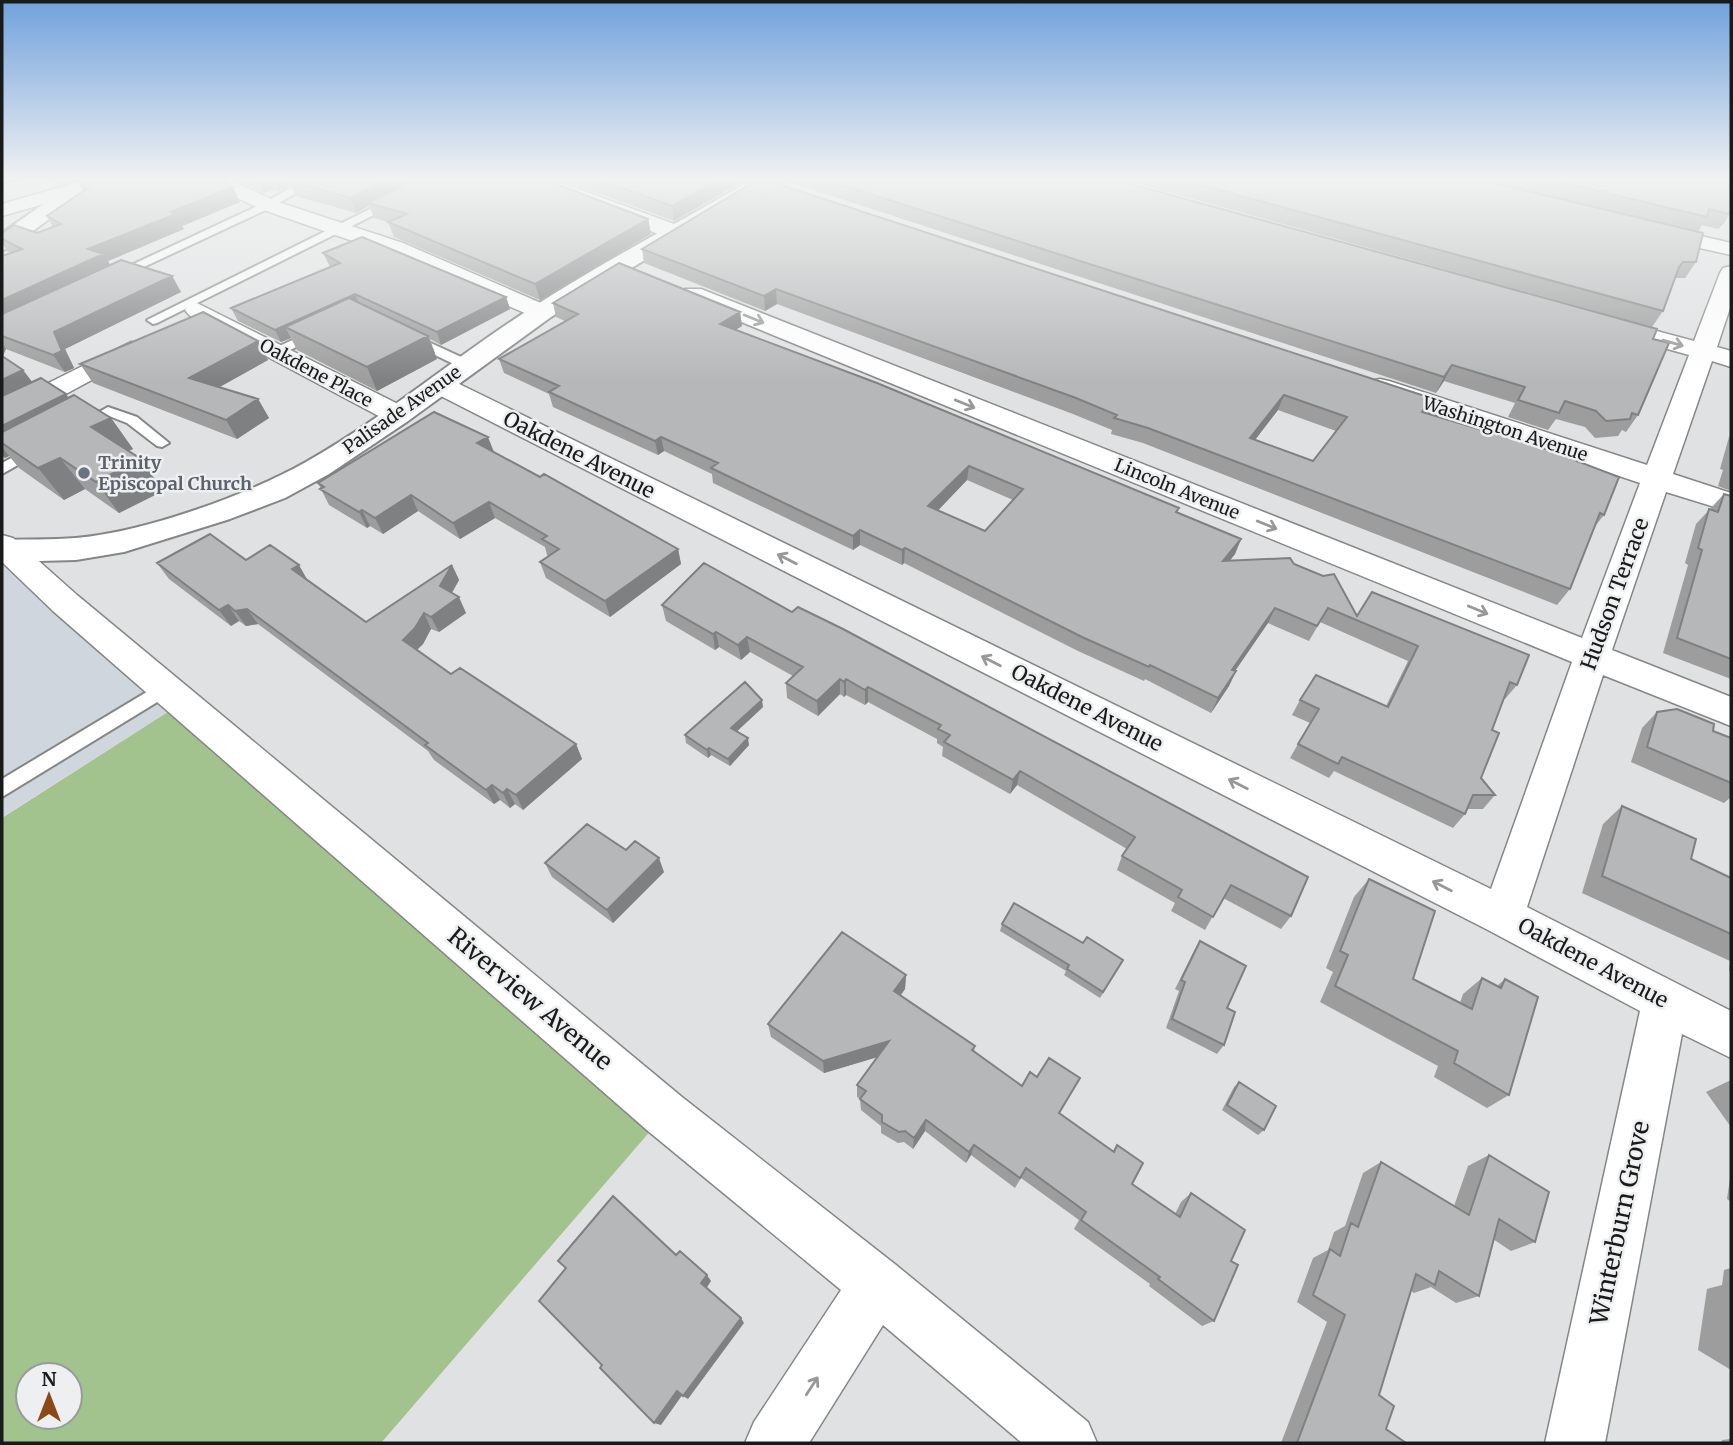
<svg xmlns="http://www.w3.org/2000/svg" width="1733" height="1445" font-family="Merriweather,serif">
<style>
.built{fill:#d0d6dd}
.green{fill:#a2c28e;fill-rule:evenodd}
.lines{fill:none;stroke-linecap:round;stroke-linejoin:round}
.service-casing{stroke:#858686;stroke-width:4}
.minor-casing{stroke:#858686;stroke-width:3}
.secondary-casing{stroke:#858686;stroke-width:4}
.service{fill:#fff;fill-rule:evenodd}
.minor{fill:#fff;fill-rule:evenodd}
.secondary{fill:#fff;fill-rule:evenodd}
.wall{fill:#9d9d9e;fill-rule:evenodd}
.shaded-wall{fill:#7f8081}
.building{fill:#b6b7b8;stroke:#7f8081;stroke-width:2;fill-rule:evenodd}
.oneway{stroke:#989898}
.worship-dot{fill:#6b7280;stroke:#eeeff0;stroke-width:2.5}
.labels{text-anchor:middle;stroke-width:5;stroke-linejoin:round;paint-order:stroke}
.far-street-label{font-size:18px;fill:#191a1a;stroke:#eeeff0}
.far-worship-label{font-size:18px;font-weight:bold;fill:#5b616d;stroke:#eeeff0;text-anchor:start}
.street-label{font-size:21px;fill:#191a1a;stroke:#eeeff0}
.near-street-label{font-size:24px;fill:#191a1a;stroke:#eeeff0}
</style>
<rect width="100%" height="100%" fill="#e0e1e2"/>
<path class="built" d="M2 551H8L182 703 2 817Z"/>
<path class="green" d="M182 703 665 1114 381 1443H2V818ZM28 1375H70V1417H28Z"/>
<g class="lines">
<defs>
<path id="service" d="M306 179H320L272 207 118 279 108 276 264 203Z
M421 179H433L400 202 157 323 153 324 147 320 392 198Z
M318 328 324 332 323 335 281 354 276 355 269 351Z
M411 334 472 362 474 365 472 368H462L406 341V335Z
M108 407 137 417 169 443 162 447 157 446 127 423 109 416 83 429 76 425Z
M34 446 41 450 39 453 2 474V463Z
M165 681 172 683 174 688 172 693 2 797V779Z"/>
<path id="minor" d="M203 179H229L275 201 403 243 550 307 554 312 550 317H534L387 253 261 209 206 183Z
M522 179H551L685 228 688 233 685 238H669L525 183Z
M82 181 89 183 92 187 89 191 2 216V204Z
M1654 225 1731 243V255L1646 236 1643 231 1646 226Z
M1731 266V305L1717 347 1731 351V367L1712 361 1673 474 1731 493V512L1666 492 1612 650 1731 697V726L1603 675 1527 907 1731 1011V1058L1682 1034 1605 1443H1545L1640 1011 1488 930 431 391 427 385 431 379 440 377 449 379 1491 889 1572 662 685 299 681 294 685 289H701L1582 638 1640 483 1371 393 1367 387 1371 381 1380 379 1389 381 1647 465 1689 355 1599 330 1596 325 1599 320 1608 318 1694 341 1720 273 1723 268Z
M197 303 408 409 412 415 408 421 398 423 388 421 189 315 185 310 189 305Z
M131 342 140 344 143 349 140 354 12 423 2 425V406Z
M2 535 13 538 77 595 682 1097 896 1265 1088 1422 1097 1443H1022L883 1325 809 1443H745L754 1422 841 1290 648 1131 53 611 2 562Z"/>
<path id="secondary" d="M79 179H103L10 248 2 250V233Z
M753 179H778L551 317 408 421 329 474 285 498 230 519 124 552 76 560 2 562V540C26 539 51 540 76 538 145 532 245 496 306 462 386 417 456 356 533 307 604 261 680 222 753 179Z"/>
</defs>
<use href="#service" class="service-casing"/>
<use href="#minor" class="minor-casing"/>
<use href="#secondary" class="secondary-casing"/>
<use href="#service" class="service"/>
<use href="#minor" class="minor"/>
<use href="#secondary" class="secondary"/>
</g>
<path class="wall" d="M52 179H73L62 184Z
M235 179H543L648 219 651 234 540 300 394 237 388 222 374 218 369 206 356 213 296 196 291 185 279 191 273 190 264 193Z
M559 179H747L674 221Z
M780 179H1113L1653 339 1638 415 1626 432 1622 430 1618 436 1595 438 1585 427 1556 419 1548 430 1508 417 1515 403 1444 381 1436 393Z
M1121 179H1477L1580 204 1479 179H1731V212L1718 229 1702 225 1698 232 1696 262 1685 278H1675L1663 311 1652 327Z
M76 180 233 187 240 202 182 226 184 229 108 261 110 265 172 276 181 292 65 349 74 368 65 372 6 349 2 357 23 370 32 382 69 398 111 418 133 449 128 451 163 491 119 513 85 489 64 500 19 468 9 456 5 458 2 456V256L11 253 7 251 2 243V233H37L53 227 47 216 83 191Z
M642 249 1431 398 1423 412 1604 515 1595 526 1570 589 1557 605 1143 443 1111 434 1112 430 1073 414 777 304 765 311 644 263ZM1278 410 1336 431 1313 461 1255 440Z
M323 253 506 297 510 309 441 345 430 339 437 359 377 391 297 350 291 338 281 342 238 321 231 308 331 267 329 265Z
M553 303 740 312 742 326 735 330 1241 539 1235 554 1229 561 1294 564 1357 616 1517 685 1505 699H1504L1492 730 1481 778 1495 795 1483 809H1467L1465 814 1453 828 1334 771 1329 778 1290 758 1310 723 1292 715 1300 700 1386 706 1408 661 1320 622 1309 641 1268 623 1235 671H1236L1229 686 1211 713 1145 679 1144 681 1078 651 904 563 902 565 860 545 853 550 713 483 712 474 664 451 658 455 553 407 549 394 504 373 499 359 565 321 556 317ZM967 480 1013 500 985 531 938 510Z
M258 341 268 360 220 387 258 399 269 418 237 439 93 383 80 364Z
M1731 434V491L1718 486 1723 470 1720 469 1729 437Z
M494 452 678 549 681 564 610 617 546 578 540 562 549 556 547 555 545 547 495 518 460 539 418 511 383 534 370 526 367 528 329 505 318 483Z
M1724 494 1731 496V679L1663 653 1688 565 1685 563 1696 524Z
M246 560 308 580 366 622 452 565 459 580 452 593 466 613 439 632 431 629 423 644 417 650 451 674 576 744 582 759 523 810 515 804 510 808 500 800 494 804 434 760 428 751 258 624 246 626 239 621 231 626 169 579 157 563Z
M704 563 1291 916 1281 929 1223 898 1205 930 1171 911 1175 903 1117 870 1122 856 1127 849 1017 785 1010 794 942 756 943 747 937 743V739L868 702 865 705 846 695 844 697 840 694 818 716 787 698 786 683 793 676 750 652 741 660 719 647 715 650 666 621 662 605Z
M763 707 737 731 749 745 730 766 711 755 708 758 686 743 685 735Z
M1657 712 1713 731 1731 738V797L1724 803 1631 762 1642 728Z
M1622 806 1691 859 1731 878V972L1729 971 1730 961 1582 893 1603 824Z
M545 863 664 872 613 923 552 877Z
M1369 879 1413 979 1460 1003 1463 994 1482 978 1497 986 1505 979 1509 1095 1487 1108 1434 1077 1438 1066 1320 1002 1333 972 1326 968 1354 897Z
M1002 924 1120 966 1100 998 1064 975 1066 971 1000 931Z
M1200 941 1227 1008 1224 1045 1217 1054 1166 1028 1179 991 1175 989 1194 951Z
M906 975 905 989 900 995 975 1046 974 1052 1022 1086 1037 1077 1080 1078 1060 1113 1113 1151 1117 1145 1132 1184 1175 1214 1181 1202 1191 1193 1231 1261 1214 1321 1202 1326 1149 1286 1150 1284 1074 1229 1079 1220 1021 1178 1015 1188 971 1155 966 1163 925 1131 913 1149 904 1142 898 1143 881 1133V1126L861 1110 860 1099 857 1097V1085L877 1057 824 1073 771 1037 768 1024Z
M1731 1080V1127L1706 1092Z
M1239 1082 1264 1130 1258 1135 1222 1110 1234 1087Z
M1489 1155 1535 1242 1511 1251 1493 1239 1479 1296 1456 1303 1431 1287 1414 1293 1411 1291 1379 1395 1386 1429 1406 1443H1281L1327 1322 1297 1302 1313 1258 1328 1250 1334 1232 1345 1226 1363 1173 1381 1162 1454 1206 1468 1166Z
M1731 1172V1202L1727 1199Z
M1731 1268V1370L1698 1350 1707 1289 1722 1285 1724 1270Z
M1731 1431V1443H1721L1722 1440 1730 1439Z"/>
<path class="shaded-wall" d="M2 179H22L2 186Z
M59 179H73L62 184Z
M258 179H268L273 190 264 193Z
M273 179H300L289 181 291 185 279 191Z
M388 179H416L368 203 369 206 356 213 350 198Z
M720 179H747L674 221 672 206Z
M233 187 240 202 182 226 184 229 108 261 113 270 2 321V300L88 249 171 212Z
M1731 211 1724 223 1718 229 1729 214Z
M648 219 651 234 540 300 535 284Z
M172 276 181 292 65 349 74 368 65 372 53 355 54 332Z
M776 289 777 304 765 311 764 296Z
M355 294 360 307 285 327 291 338 281 342 275 330Z
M506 297 510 309 441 345 437 332Z
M740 312 742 326 722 338 720 324Z
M428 336 437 359 377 391 367 367Z
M258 341 268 360 201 397 189 378Z
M2 343 6 349 2 358Z
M1452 365 1444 381 1436 393 1444 377Z
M23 370 36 387 2 403V380Z
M66 394 83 417 2 443V426Z
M1284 395 1278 410 1244 454 1250 438Z
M258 399 269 418 237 439 226 420Z
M111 418 133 449 114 458 91 427Z
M488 437 494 452 477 443Z
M661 437 664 451 658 455 655 441Z
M2 447 9 456 5 458 2 454Z
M60 458 85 489 64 500 38 468Z
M141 459 163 491 119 513 96 482Z
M969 466 967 480 928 521V506Z
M411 495 418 511 383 534 375 518Z
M489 502 495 518 460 539 453 523Z
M362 510 370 526 367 528 359 512Z
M860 530V545L853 550V536Z
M1241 539 1235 554 1218 576 1223 561Z
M905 548 904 563 902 565V550Z
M678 549 681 564 610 617 605 601Z
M299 565 308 581 292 569Z
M452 565 459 580 447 601 440 586Z
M459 597 466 613 439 632 431 617Z
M228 605 239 621 231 626 219 610Z
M1275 608 1268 623 1226 684 1232 670Z
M247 609 258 624 246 626 235 611Z
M424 613 431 629 423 644 411 655 403 640Z
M716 632 719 647 715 650 713 634Z
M747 637 750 652 741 660 738 645Z
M1236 671 1229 686 1211 713 1218 698Z
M840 679V694L818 716 817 701Z
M846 679V695L844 697V682Z
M868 687V702L865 705V690Z
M762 700 763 707 732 736 731 728Z
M748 738 749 745 730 766 728 759Z
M576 744 582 759 523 810 516 795Z
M709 748 711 755 708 758 707 750Z
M1020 771 1017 785 1010 794 1013 780Z
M492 785 500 800 494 804 486 790Z
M507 789 515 804 510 808 503 793Z
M659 858 664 872 613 923 607 910Z
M906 975 905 989 894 1005V991Z
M889 1041 888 1054 824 1073 823 1061Z
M926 1120 925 1131 913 1149 914 1138Z
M974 1145 971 1155 966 1163 969 1152Z
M707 1275 711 1281 706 1289 701 1283Z
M741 1318 744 1323 688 1399 683 1396Z
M677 1391 683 1394 661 1425 654 1423Z"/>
<path class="building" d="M78 179H216L233 187 171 212 176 214 88 249 103 254 2 300V256L22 249 2 239V233L14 225 37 233 61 224 47 216 89 187 76 180Z
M293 179H388L350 198 289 181Z
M411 179H543L648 219 535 284 388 222 407 214 368 203 396 189Z
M597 179H720L672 206Z
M759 179H763L1431 398 1422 412 1499 435 1501 432 1619 477 1604 515 1600 513 1570 589 1148 428 1114 418 1117 415 1076 398 776 289 764 296 642 249ZM1284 395 1347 417 1313 461 1250 438Z
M823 179H1113L1657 329 1653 339 1669 343 1638 415 1632 413 1630 419 1606 421 1596 411 1565 401 1559 413 1518 400 1525 387 1452 365 1444 377Z
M1179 179H1477L1703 233 1696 262H1683L1679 267 1663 311Z
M1548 179H1731V211L1729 214 1709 209 1707 217Z
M362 237 506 297 437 332 355 294 275 330 231 308 340 263 323 253Z
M121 260 172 276 54 332 62 351 53 355 2 336V314Z
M619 263 740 312 720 324 877 383 1179 508 1176 512 1241 539 1223 561 1290 558 1294 564 1323 576 1334 574 1357 616 1372 592 1529 655 1517 685 1510 682 1492 730 1499 733 1481 778 1495 795H1473L1465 814 1342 757 1338 764 1298 744 1319 709 1300 700 1316 675 1388 707 1418 646 1328 608 1317 626 1275 608 1232 670 1236 671 1218 698 1150 665 1149 667 1082 637 905 548 902 550 860 530 853 536 711 468 718 463 661 437 655 441 549 392 559 386 499 359 578 314 553 303ZM969 466 1023 489 985 531 928 506Z
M349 298 428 336 367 367 285 327Z
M203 312 258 341 189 378 258 399 226 420 80 364Z
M2 356 23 370 2 380Z
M41 378 66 394 2 426V396Z
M74 395 111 418 91 427 141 459 96 482 60 458 38 468 2 443V432Z
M434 412 488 437 477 443 540 477 544 474 678 549 605 601 540 562 559 549 542 539 547 536 489 502 453 523 411 495 375 518 362 510 359 512 320 489 324 487 318 483Z
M1724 494 1731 496V659L1677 638 1702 550 1698 548 1709 509 1718 512Z
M210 534 246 560 270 545 299 565 292 569 366 622 452 565 440 586 459 597 431 617 424 613 415 628 403 640 451 674 460 668 576 744 516 795 507 789 503 793 492 785 486 790 425 745 428 743 247 609 235 611 228 605 219 610 157 563Z
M704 563 792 612 798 607 843 629 1308 877 1291 916 1231 885 1213 917 1178 897 1182 890 1122 856 1135 837 1020 771 1013 780 944 742 950 735 938 729 941 725 868 687 865 690 846 679 844 682 840 679 817 701 786 683 803 667 747 637 738 645 716 632 713 634 662 605Z
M745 682 762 700 731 728 748 738 728 759 709 748 707 750 685 735Z
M1677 709 1714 724 1713 731 1731 738V783L1647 747 1657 712Z
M1622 806 1696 839 1691 859 1731 878V934L1602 876Z
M587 824 626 850 635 841 659 858 607 910 545 863Z
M1369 879 1435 911 1413 979 1472 1009 1482 978 1501 988 1505 979 1538 997 1509 1095 1454 1063 1458 1051 1335 986 1348 955 1340 951Z
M1014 903 1083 943 1087 937 1123 960 1103 992 1067 969 1069 965 1002 924Z
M842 932 906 975 894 991 975 1046 972 1050 1022 1086 1030 1072 1037 1077 1049 1058 1080 1078 1059 1113 1114 1152 1117 1145 1143 1163 1132 1184 1180 1217 1191 1193 1245 1230 1231 1261 1238 1265 1214 1321 1158 1279 1160 1277 1081 1220 1086 1212 1026 1168 1020 1178 974 1145 969 1152 926 1120 914 1138 905 1131 899 1132 882 1122V1115L860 1099 866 1091 857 1085 889 1041 823 1061 768 1024Z
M1200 941 1246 966 1227 1008 1235 1012 1224 1045 1172 1019 1185 982 1181 980Z
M1239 1082 1276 1106 1264 1130 1227 1105Z
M1489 1155 1549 1192 1535 1242 1499 1219 1479 1296 1439 1271 1435 1285 1416 1274 1379 1395 1394 1406 1386 1429 1406 1443H1297L1345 1315 1313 1295 1330 1249 1340 1256 1351 1223 1358 1227 1381 1162 1469 1215Z
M613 1196 676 1255 680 1251 707 1275 701 1283 741 1318 683 1396 677 1391 654 1423 600 1368 602 1365 539 1301 566 1268 558 1261Z"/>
<defs><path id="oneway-shaft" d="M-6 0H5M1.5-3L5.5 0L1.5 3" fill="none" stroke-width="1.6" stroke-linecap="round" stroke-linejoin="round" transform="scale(1.75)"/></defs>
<g class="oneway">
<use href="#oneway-shaft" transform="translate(754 319) rotate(22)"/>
<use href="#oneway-shaft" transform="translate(1673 343) rotate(16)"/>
<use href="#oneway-shaft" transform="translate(965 404) rotate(22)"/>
<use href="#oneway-shaft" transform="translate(1267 525) rotate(22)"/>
<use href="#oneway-shaft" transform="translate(787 559) rotate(-153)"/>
<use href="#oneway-shaft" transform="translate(1478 610) rotate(22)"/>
<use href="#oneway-shaft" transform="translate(991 661) rotate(-153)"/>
<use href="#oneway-shaft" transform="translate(1238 784) rotate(-153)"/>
<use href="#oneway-shaft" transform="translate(1442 886) rotate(-153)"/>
<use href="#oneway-shaft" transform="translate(812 1386) rotate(-57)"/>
</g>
<linearGradient id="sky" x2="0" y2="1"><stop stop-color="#70a1dc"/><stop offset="0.47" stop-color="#f1f2f2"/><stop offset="1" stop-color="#f1f2f2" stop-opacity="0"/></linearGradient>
<rect width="1733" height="381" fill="url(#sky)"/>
<circle class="worship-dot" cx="84" cy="473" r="7"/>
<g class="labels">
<g class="far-street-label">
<text transform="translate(316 373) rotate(28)" y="6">Oakdene Place</text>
<text transform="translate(402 410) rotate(-35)" y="6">Palisade Avenue</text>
<text transform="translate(1505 429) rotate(18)" y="6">Washington Avenue</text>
<text transform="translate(1177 489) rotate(22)" y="6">Lincoln Avenue</text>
</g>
<g class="far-worship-label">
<text x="98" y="469">Trinity<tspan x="98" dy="21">Episcopal Church</tspan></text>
</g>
<g class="street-label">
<text transform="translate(579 455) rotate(27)" y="7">Oakdene Avenue</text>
<text transform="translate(1615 594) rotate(-70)" y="7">Hudson Terrace</text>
<text transform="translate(1087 708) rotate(27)" y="7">Oakdene Avenue</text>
<text transform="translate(1593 963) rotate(28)" y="7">Oakdene Avenue</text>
</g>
<g class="near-street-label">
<text transform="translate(530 999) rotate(40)" y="8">Riverview Avenue</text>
<text transform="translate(1620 1223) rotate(-78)" y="8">Winterburn Grove</text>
</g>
</g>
<rect width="1733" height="1445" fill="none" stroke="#191a1a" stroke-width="7"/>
<g transform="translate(49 1396)"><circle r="33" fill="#eeeff0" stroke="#999a9a" stroke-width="2"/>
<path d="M0-5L12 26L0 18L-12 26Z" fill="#8b4918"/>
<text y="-10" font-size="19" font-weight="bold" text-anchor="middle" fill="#191a1a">N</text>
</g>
</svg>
